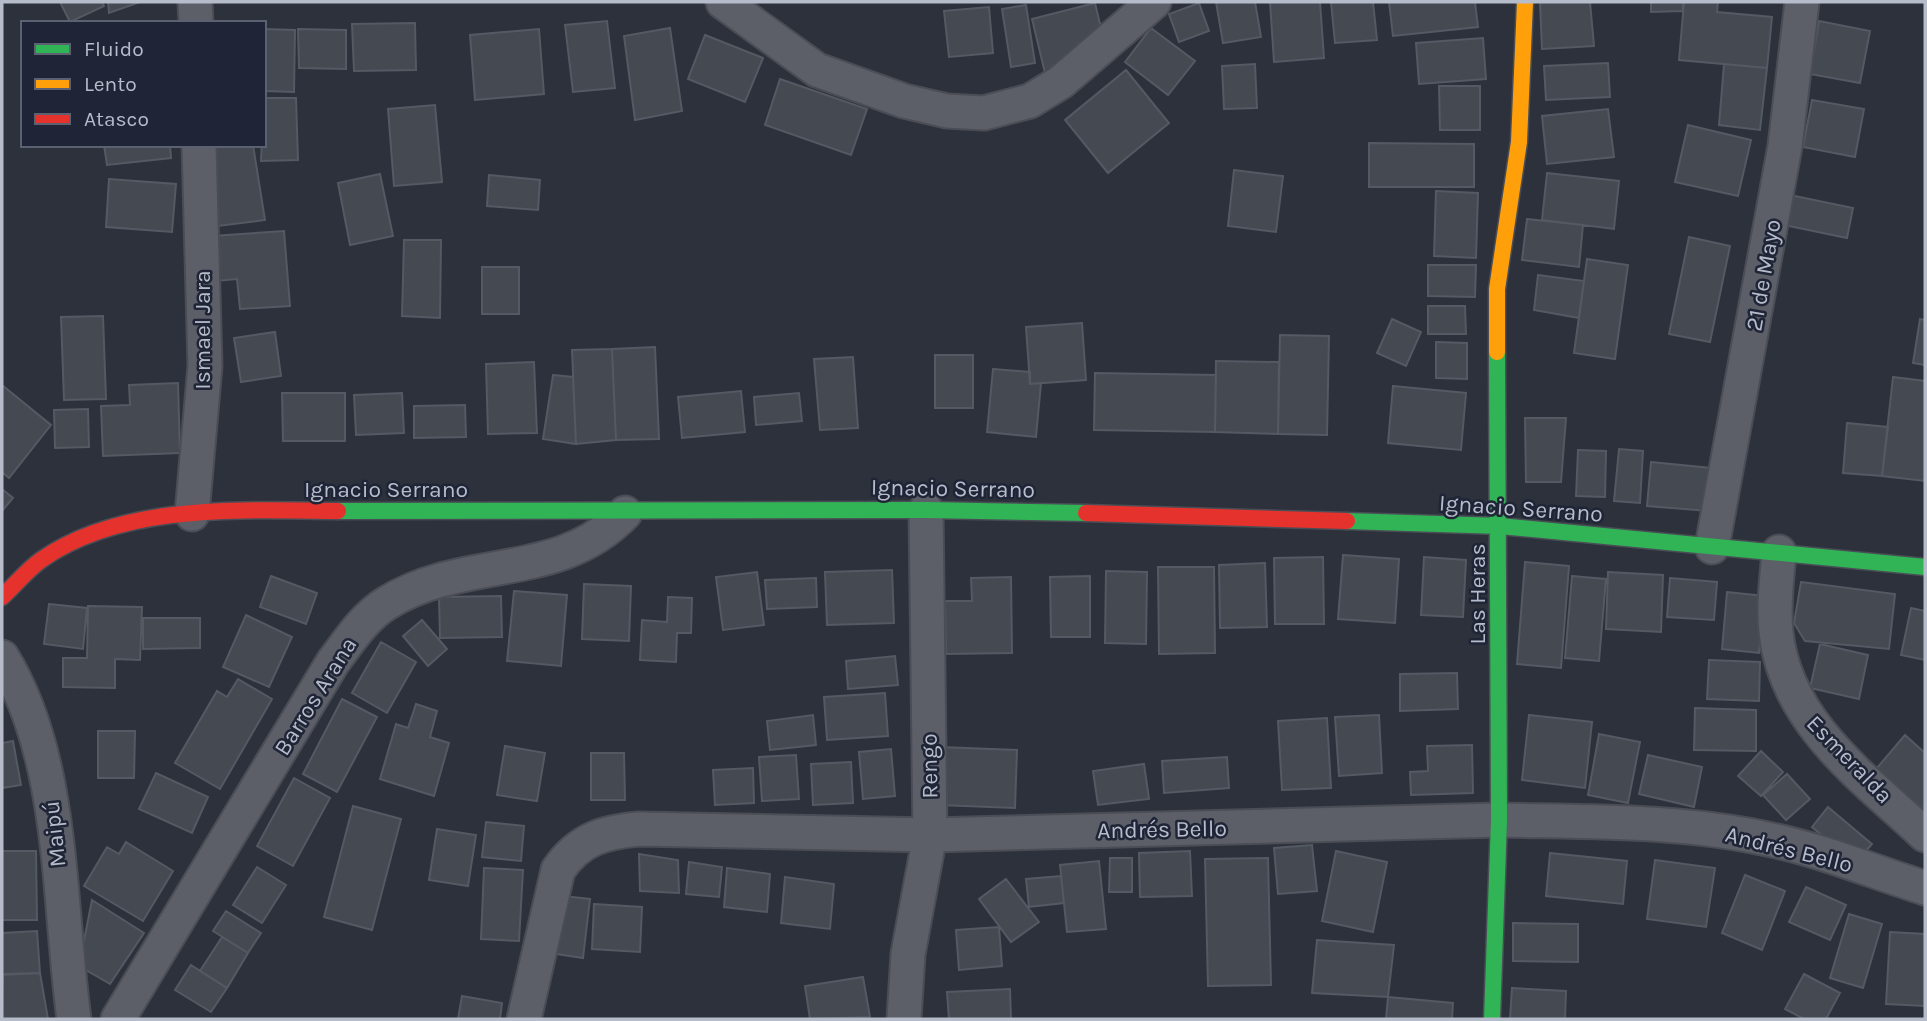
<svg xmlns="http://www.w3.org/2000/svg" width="1927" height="1021" font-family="Karla,sans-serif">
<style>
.building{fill:#454952;stroke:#545963;stroke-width:2}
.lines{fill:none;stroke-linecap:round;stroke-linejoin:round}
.street-casing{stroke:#4a4d55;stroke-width:37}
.fast-casing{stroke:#4a4d55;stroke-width:19}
.slow-casing{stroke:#4a4d55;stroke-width:19}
.jam-casing{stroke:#4a4d55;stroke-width:19}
.street{stroke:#5c5f68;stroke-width:33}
.fast{stroke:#30b455;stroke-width:16}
.slow{stroke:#ff9f0a;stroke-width:16}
.jam{stroke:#e5322d;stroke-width:16}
.labels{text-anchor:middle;stroke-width:5;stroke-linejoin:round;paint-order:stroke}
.street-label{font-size:23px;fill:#b7bccb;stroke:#1f2536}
</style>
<rect width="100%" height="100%" fill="#2c313b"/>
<path class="building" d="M60 2H102L104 6 70 22Z
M108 2H140L109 13Z
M1216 2H1255L1261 37 1223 43Z
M1270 2H1320L1324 58 1274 62Z
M1331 2H1373L1377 40 1335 43Z
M1389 2H1475L1478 27 1393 36Z
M1540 2H1590L1594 46 1542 49Z
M1651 2H1683V11L1651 12Z
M1684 2H1718L1717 12 1772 17 1767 68 1679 60Z
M1095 3 1101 28 1045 73 1032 19Z
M1199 3 1209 31 1179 42 1169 14Z
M1026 5 1035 63 1011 67 1002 9Z
M989 7 993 53 949 57 944 11Z
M607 21 615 88 573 92 565 25Z
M1819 21 1870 31 1860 83 1810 74Z
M415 23 416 70 354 71 352 24Z
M670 28 682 111 635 120 624 36Z
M1151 28 1195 61 1168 95 1125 62Z
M264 29 295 30 294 92 264 91Z
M298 29 346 30V69L299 68Z
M539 29 544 94 475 100 470 35Z
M705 35 763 58 745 102 688 79Z
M1483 38 1486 79 1419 84 1416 43Z
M1608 63 1610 97 1546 100 1544 66Z
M1255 64 1257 108 1224 109 1222 66Z
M1724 64 1767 68 1760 130 1719 125Z
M1126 70 1169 123 1108 173 1065 120Z
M780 79 867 109 851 155 765 125Z
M1439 86H1480V130H1440Z
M264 98H296L298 160 261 161Z
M1812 100 1864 109 1855 157 1803 147Z
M435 105 442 182 394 186 388 109Z
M1608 109 1614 157 1547 164 1542 116Z
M1688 125 1751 140 1738 196 1675 182Z
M1369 143 1474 144V187H1369Z
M104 145H170L171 158 107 165Z
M225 145H253L265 220 218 226 207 148Z
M1234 170 1283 176 1276 232 1228 226Z
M1547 173 1619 181 1614 229 1542 220Z
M380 174 393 236 350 245 338 183Z
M489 175 540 180 538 210 487 206Z
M109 179 176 184 172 232 106 227Z
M1436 191 1478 193 1476 258 1434 256Z
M1790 195 1853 208 1847 238 1784 225Z
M1527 219 1583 225 1579 267 1522 260Z
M284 231 290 306 240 309 237 279 216 281 213 236Z
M1689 237 1730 246 1710 342 1669 334Z
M404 240H441L440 318 402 316Z
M1587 259 1628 265 1615 359 1574 353Z
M1428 265H1476L1475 297 1428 296Z
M482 267H519V314H482Z
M1538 275 1584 281 1579 318 1534 310Z
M1428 306H1465L1466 334H1428Z
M103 316 106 399 64 400 61 317Z
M1392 319 1421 332 1406 366 1377 353Z
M1920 319 1925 320V365L1913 363Z
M1082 323 1086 380 1030 384 1026 327Z
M275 332 281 376 241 382 234 338Z
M1280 335 1329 336 1327 435 1278 434Z
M1436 342 1467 343V379L1436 378Z
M655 347 659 439 616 440 612 349Z
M612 349 616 440 576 444 572 350Z
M935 355H973V408H935Z
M853 357 858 428 820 430 814 359Z
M1216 361 1279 362 1278 434 1215 432Z
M534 362 537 433 488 434 486 364Z
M993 369 1030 372V384L1041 383 1036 437 987 432Z
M1095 373 1216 375 1215 432 1094 430Z
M553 375 573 377 576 444 543 439Z
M1893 377 1925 381V481L1882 476Z
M178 383 180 453 103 456 101 406 130 405 129 385Z
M2 385 51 425 9 478 2 472Z
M1393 386 1466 393 1461 450 1388 443Z
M741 391 745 432 682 438 678 397Z
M282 393H345V441H283Z
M402 393 404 433 356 435 354 395Z
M799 393 802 421 756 425 754 397Z
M465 405 466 437 414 438V406Z
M88 409 89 447 55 448 54 410Z
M1525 418H1566L1561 482H1526Z
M1847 423 1888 427 1882 476 1843 473Z
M1619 449 1643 451 1640 503 1614 501Z
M1578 450 1606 451 1605 497 1576 496Z
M1651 462 1711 468 1708 511 1647 506Z
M2 489 13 498 2 511Z
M1343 555 1399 559 1395 623 1338 619Z
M1323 557 1324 624H1275L1274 558Z
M1424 557 1466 560 1463 617 1421 615Z
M1525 562 1569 566 1561 668 1517 664Z
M1265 563 1267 627 1220 628 1219 565Z
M1158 567H1214L1215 653 1159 654Z
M892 570 894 623 827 625 825 572Z
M1106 571 1147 572 1146 644 1105 643Z
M757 572 764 625 723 630 716 577Z
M1608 572 1663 575 1661 632 1606 629Z
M271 576 317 593 306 624 260 607Z
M1090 576V637H1051L1050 577Z
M1572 576 1606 579 1599 661 1565 658Z
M1011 577 1012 653 946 654 945 601H972L971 578Z
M816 578 817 607 767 609 765 580Z
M1670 578 1717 582 1714 620 1667 617Z
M1801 582 1895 594 1889 649 1805 641 1794 623Z
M584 584 631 586 629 641 582 639Z
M514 591 567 595 561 666 507 661Z
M1727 592 1764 596 1759 653 1722 649Z
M501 596 502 637 440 638 439 597Z
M668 597 692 598 691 633H677L676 662 640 660 642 620 667 622Z
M49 604 87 608 83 649 44 644Z
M88 606 142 607 140 660 115 659V688L63 687V658H87Z
M1911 608 1925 611V660L1901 655Z
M246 615 292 637 269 687 223 667Z
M143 618H200V648L143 649Z
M422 620 447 649 428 666 403 636Z
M381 642 416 662 387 713 352 693Z
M1820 644 1868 655 1859 699 1810 688Z
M895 656 898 685 848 689 846 661Z
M1709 660 1760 662 1759 701 1707 699Z
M1457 673 1458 709 1400 711V674Z
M238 679 272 699 220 789 175 763 217 691 227 697Z
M885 693 888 736 827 740 824 697Z
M342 699 377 717 337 792 303 774Z
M416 704 437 711 430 737 449 743 434 796 380 779 396 724 408 728Z
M1695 708 1756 710V751L1694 750Z
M813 715 816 745 770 750 767 721Z
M1379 715 1382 773 1339 776 1335 717Z
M1529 715 1592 722 1585 788 1522 780Z
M1327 718 1331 788 1282 790 1278 721Z
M98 731H135L134 778H98Z
M1599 734 1640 742 1628 803 1588 795Z
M1905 735 1925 753V807L1918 816 1871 775Z
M13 741 21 785 2 788V743Z
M1472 745 1473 793 1411 795 1410 772 1428 771 1427 746Z
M505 746 545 753 537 801 497 795Z
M940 747 1017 750 1015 808 939 805Z
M891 749 895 796 863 799 859 752Z
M1761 751 1783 772 1761 796 1738 776Z
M591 753H624L625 800H591Z
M796 755 799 799 762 801 759 757Z
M1648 755 1702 767 1694 807 1639 794Z
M1227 757 1229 788 1164 793 1162 761Z
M851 762 853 803 813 805 811 764Z
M1144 764 1149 799 1098 805 1093 771Z
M753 768 754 803 715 805 713 770Z
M156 773 208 797 192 833 139 809Z
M1787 774 1810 799 1786 820 1763 795Z
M294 778 330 798 293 866 257 846Z
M353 806 401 819 372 930 324 917Z
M1828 807 1872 844 1855 863 1812 827Z
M486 822 524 826 521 861 482 857Z
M437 829 476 835 468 886 429 880Z
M126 842 173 871 143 921 84 886 107 847 119 854Z
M1312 845 1317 891 1278 894 1274 848Z
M2 851H36L37 920H2Z
M1190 851 1192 896 1140 897 1139 853Z
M1336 851 1387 862 1373 932 1322 921Z
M1550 853 1627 861 1623 904 1546 896Z
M639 854 678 860 679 893 640 891Z
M1110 858H1132V892H1109Z
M1268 858 1271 985 1208 986 1205 859Z
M1655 860 1715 868 1706 927 1647 919Z
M1099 861 1106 929 1067 932 1060 865Z
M689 862 722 867 719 897 686 894Z
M257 867 286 885 262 923 233 905Z
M484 868 523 870 519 941 481 939Z
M727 868 770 874 767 912 724 907Z
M1745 875 1785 891 1762 950 1722 933Z
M1061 876 1064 903 1029 907 1026 879Z
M785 877 834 884 830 929 781 923Z
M1006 879 1039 922 1011 942 979 899Z
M1806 887 1846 905 1830 940 1789 922Z
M563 896 590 899 583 958 556 954Z
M92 900 144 933 110 984 79 966Z
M594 904 642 907 640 952 592 949Z
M226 911 261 933 248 953 213 931Z
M1849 914 1882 924 1863 988 1830 978Z
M1513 923 1578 924V962L1513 961Z
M999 927 1002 966 959 970 956 930Z
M37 931 40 973 2 975V933Z
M1890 932 1925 934V1006L1886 1004Z
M222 937 248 953 227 988 200 971Z
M1317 940 1394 945 1388 997 1312 993Z
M191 965 227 988 211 1012 175 990Z
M40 973 48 1019H2L3 974Z
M1804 974 1840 993 1826 1019H1804L1785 1009Z
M863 977 870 1017 810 1019 805 986Z
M1512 988 1566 991 1565 1019H1510Z
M1010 989 1011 1019H949L947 992Z
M462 996 502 1003 500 1019H458Z
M1388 997 1453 1003 1452 1019H1386Z"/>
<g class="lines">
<defs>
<path id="street" d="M195 2 196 23
M723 2 817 70 904 101 947 111 984 113 1030 101 1061 82 1154 2
M192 514 205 366 199 145
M1712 547 1785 146 1802 2
M1779 552C1777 578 1773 605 1776 632 1785 722 1864 778 1925 835
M2 657C65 759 58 903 74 1019
M118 1019 333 662C349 641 364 617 387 603 466 554 558 583 625 513
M524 1019 558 870C579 839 604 832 639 829L930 835 1499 820C1589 822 1684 820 1772 840 1824 851 1874 872 1925 888
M904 1019 908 954 930 835 926 510"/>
<path id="fast" d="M338 511 926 510 1086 513
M1347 521 1500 526 1925 567
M1492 1019 1499 820 1497 352"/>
<path id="slow" d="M1497 352V289L1519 142 1525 2"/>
<path id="jam" d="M1086 513 1347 521
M2 597C15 585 27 570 41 560 122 503 242 510 338 511"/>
</defs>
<use href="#street" class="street-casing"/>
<use href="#fast" class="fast-casing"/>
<use href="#slow" class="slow-casing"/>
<use href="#jam" class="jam-casing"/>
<use href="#street" class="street"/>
<use href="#fast" class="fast"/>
<use href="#slow" class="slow"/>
<use href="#jam" class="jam"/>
</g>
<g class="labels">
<g class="street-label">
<text transform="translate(1763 275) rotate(-80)" y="8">21 de Mayo</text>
<text transform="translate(202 330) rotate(-90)" y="8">Ismael Jara</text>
<text transform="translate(953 488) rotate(1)" y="8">Ignacio Serrano</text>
<text x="386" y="497">Ignacio Serrano</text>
<text transform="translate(1521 508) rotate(4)" y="8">Ignacio Serrano</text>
<text transform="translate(1477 594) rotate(-90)" y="8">Las Heras</text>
<text transform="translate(315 696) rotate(-58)" y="8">Barros Arana</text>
<text transform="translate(1850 759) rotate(46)" y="8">Esmeralda</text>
<text transform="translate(929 766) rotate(-91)" y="8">Rengo</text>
<text transform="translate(1162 829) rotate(-1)" y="8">Andrés Bello</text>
<text transform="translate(54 834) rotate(-96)" y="8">Maipú</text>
<text transform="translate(1789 849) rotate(14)" y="8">Andrés Bello</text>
</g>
</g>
<rect width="1927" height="1021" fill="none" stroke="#b7bccb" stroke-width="7"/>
<rect x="21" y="21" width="245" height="126" fill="#1f2536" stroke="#5c6172" stroke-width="2"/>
<rect x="35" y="44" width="35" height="10" fill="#30b455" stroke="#5c6172" stroke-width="2"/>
<text x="84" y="56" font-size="21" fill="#b7bccb">Fluido</text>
<rect x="35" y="79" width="35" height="10" fill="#ff9f0a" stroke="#5c6172" stroke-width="2"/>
<text x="84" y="91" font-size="21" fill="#b7bccb">Lento</text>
<rect x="35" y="114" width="35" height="10" fill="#e5322d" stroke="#5c6172" stroke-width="2"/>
<text x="84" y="126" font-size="21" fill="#b7bccb">Atasco</text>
</svg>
